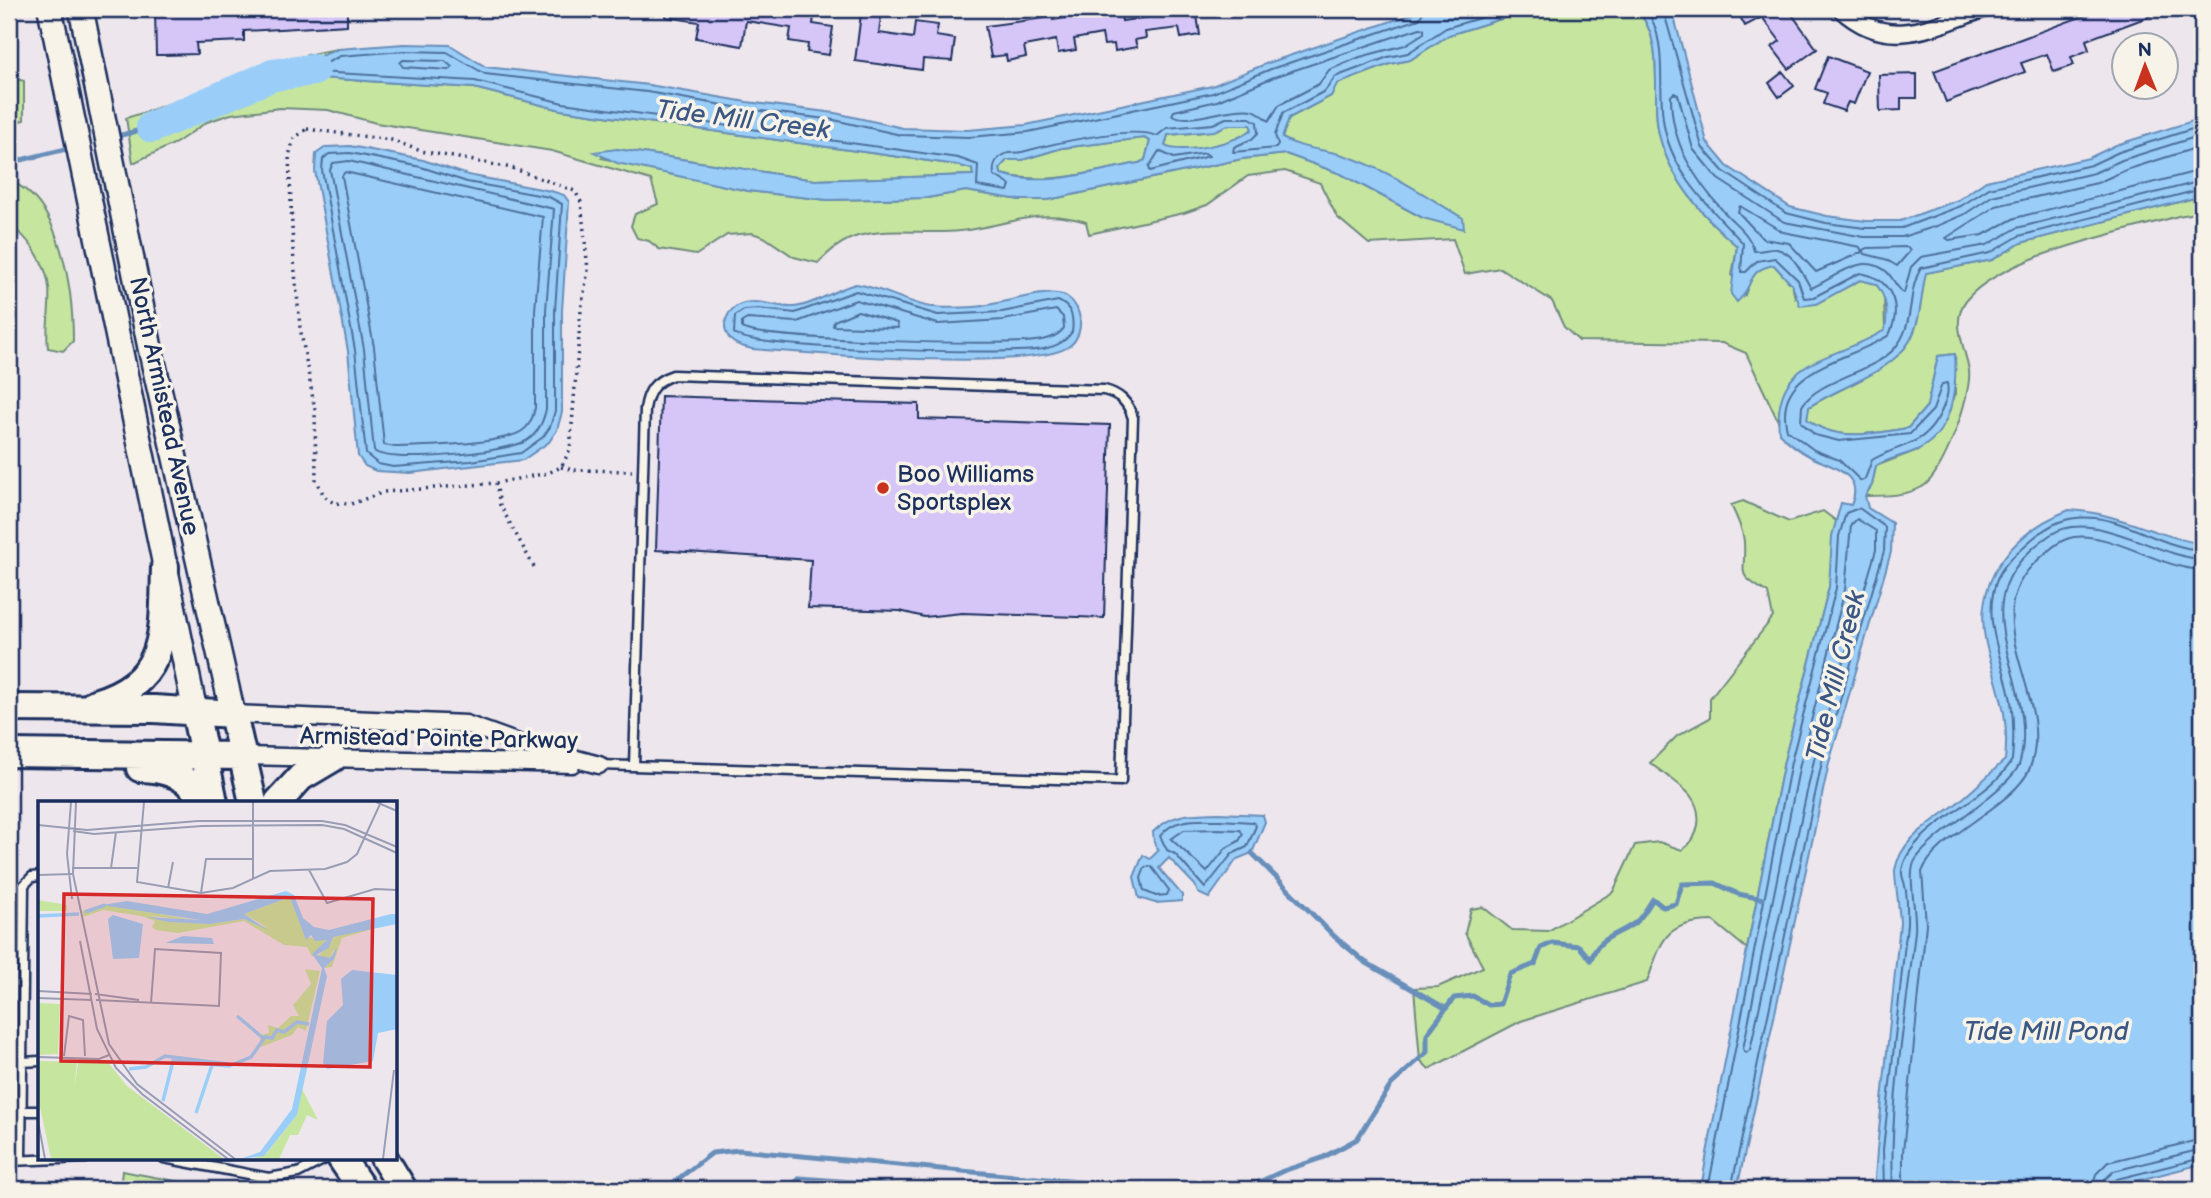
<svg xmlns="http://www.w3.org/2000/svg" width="2211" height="1198" font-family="'Balsamiq Sans',sans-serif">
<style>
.green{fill:#c6e69f;stroke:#708a7e;stroke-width:2}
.water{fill:#9acef8;stroke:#678eba;stroke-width:2;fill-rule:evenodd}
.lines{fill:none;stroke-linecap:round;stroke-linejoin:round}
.shore{stroke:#4e6f9c;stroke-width:2}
.stream{stroke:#678eba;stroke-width:5}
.river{stroke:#9acef8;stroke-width:32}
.building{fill:#d6c6f8;stroke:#1b2f5e;stroke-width:2}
.service-casing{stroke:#1b2f5e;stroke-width:13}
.minor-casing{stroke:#1b2f5e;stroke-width:21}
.secondary-casing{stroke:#1b2f5e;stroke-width:28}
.primary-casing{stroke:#1b2f5e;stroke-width:32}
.path{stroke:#1b2f5e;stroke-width:3.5;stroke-dasharray:2 5;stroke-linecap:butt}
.service{stroke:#f7f3e8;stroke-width:8}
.minor{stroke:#f7f3e8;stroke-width:16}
.secondary{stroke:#f7f3e8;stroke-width:23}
.primary{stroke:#f7f3e8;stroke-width:26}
.poi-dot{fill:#c8321e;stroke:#f7f3e8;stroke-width:2.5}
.labels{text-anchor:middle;stroke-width:7;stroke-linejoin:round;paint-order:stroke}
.street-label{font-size:24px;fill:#1b2f5e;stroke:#f7f3e8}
.poi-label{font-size:24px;fill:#1b2f5e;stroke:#f7f3e8;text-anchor:start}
.water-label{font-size:26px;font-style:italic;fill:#3b5784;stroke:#f7f3e8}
.inset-river{fill:none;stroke:#9acef8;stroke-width:3.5}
.inset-road{fill:none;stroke:#999db4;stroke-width:2}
.view{fill:#d62828;fill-opacity:0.15;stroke:#d62828;stroke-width:3.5}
.inset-edge{fill:none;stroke:#1b2f5e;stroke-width:3.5}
</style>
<rect width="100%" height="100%" fill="#ede6ed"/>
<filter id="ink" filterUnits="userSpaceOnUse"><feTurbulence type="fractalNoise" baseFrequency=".0143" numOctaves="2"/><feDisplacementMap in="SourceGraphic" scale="14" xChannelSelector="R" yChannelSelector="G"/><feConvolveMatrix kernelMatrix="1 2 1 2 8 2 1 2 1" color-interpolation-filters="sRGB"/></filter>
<g filter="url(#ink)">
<path class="green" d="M1533 9H1636C1668 41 1649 99 1660 138 1671 180 1705 219 1737 246L1732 276 1745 295C1751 277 1754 268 1774 265L1792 285 1795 298 1837 292 1860 280 1876 284 1884 295 1885 330C1838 360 1785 355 1778 421L1746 353 1722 343 1579 341 1564 327 1552 301 1500 268 1465 274 1453 239 1369 244 1337 217 1320 183 1285 171 1248 176 1207 205 1184 213 1089 234 1086 222C1037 207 1007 226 960 231 926 235 891 227 858 236 841 241 830 251 818 263L794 257 764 237 752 233 727 235 696 255 659 249 649 241 637 238 631 226 635 214 658 204 651 180 552 151 376 123 328 110 280 108 231 114 207 122 176 143 133 163 126 118C197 97 263 60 338 49L275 75 474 88 561 110 957 165 972 169 973 175 815 180 617 149 602 158 748 191 827 200 927 198 966 191 1020 200H1048L1242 159 1286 154 1341 174 1423 218 1344 156 1299 147 1282 138 1289 118 1331 96 1337 84 1390 64 1410 60 1449 35Z
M9 77 24 81V120L9 124Z
M1227 125H1251L1252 129C1239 143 1181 155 1165 146L1168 135 1205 132Z
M1144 138 1150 141 1145 160 1139 163C1092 172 1048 186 1001 174L1000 168 1007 160H1022L1062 148Z
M9 181C62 199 73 293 73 341L63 351 48 348C45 328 51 308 49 288 47 264 29 237 9 225Z
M2202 196V212L2178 216C2121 233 2006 254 1967 299 1949 321 1966 348 1969 371 1972 394 1943 476 1922 487 1906 496 1883 496 1865 496L1872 485 1876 466 1918 450 1955 396V354L1938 356 1927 406 1908 428C1874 433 1836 443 1807 419L1809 407C1838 388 1890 372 1909 342 1921 322 1921 295 1925 273L1992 260 2021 243Z
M1743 501 1789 522 1823 511 1836 521 1829 587 1784 761 1747 949 1713 921C1663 922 1662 941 1647 982L1521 1021 1429 1069 1420 1060 1414 988 1438 987 1483 967 1465 933 1471 909 1483 907 1512 930 1548 931 1613 892 1635 845 1659 842 1682 850C1700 838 1704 813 1690 795 1680 783 1662 773 1650 763L1677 736 1710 718V698L1773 617 1768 593C1734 572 1746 577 1744 543 1744 531 1736 516 1731 505Z
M122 1171 218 1189H120Z"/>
<path class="water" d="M1427 9H1533L1449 35 1410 60 1390 64 1337 84 1331 96 1289 118 1282 138C1302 149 1322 149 1343 155 1385 168 1426 196 1463 218L1464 229 1423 218 1341 174 1286 154 1242 159 1048 200H1020L966 191 927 198 827 200 748 191 617 163 594 152 617 149 815 180 973 175 972 169 957 165 561 110 474 88 273 75 338 49 404 44 450 45 486 67 649 85 747 102 835 113 903 128 968 130 1026 125 1212 86 1268 63ZM1228 125H1250L1252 129C1239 143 1180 155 1165 146L1168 135 1214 131ZM1144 138 1150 141 1145 160 1139 163C1093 171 1047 188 1001 174L1000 168 1007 160H1022L1062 148Z
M1636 9H1669L1674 17 1707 142 1727 166 1790 207 1827 216 1866 221H1900L1958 200 1986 181 2089 158 2116 145 2202 118V196L2021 243 1992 260 1926 273C1921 294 1921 322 1909 342 1889 374 1840 386 1809 407L1807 419C1836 443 1874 433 1908 428L1927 406 1938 356 1955 354C1957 389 1953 433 1917 450 1904 456 1889 458 1876 466L1872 485 1865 496 1868 508 1892 523 1891 552 1829 763 1737 1189H1701L1707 1153 1784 761 1829 587 1832 536 1841 503 1851 505C1865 474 1832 467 1811 457 1799 451 1788 442 1779 433 1772 355 1834 362 1885 330 1888 312 1887 298 1876 284L1860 280 1816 304 1800 306 1792 285 1774 265C1745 270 1755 287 1737 302L1731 294 1737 246C1705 219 1671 180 1660 138 1649 99 1668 41 1636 9Z
M350 146 423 160 468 175 551 191 564 195 569 202 562 311V412L557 430 549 442 523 460 410 473 376 471 365 466 358 456 348 351 315 171 316 154 326 147Z
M856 284C881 288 902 300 926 306 942 309 958 308 974 307 997 306 1043 288 1063 295 1071 298 1077 306 1079 314 1082 326 1079 340 1068 347 1030 372 808 353 752 349 745 347 737 346 732 341 718 328 727 307 744 303 761 299 777 308 794 307 815 305 835 289 856 284Z
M2069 510C2117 512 2155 536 2202 544V1164L2104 1189H1878L1875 1179 1877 1150 1900 923C1900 914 1894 874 1895 870 1901 838 1933 822 1956 804 1973 791 1989 774 2005 760 2010 711 1997 689 1986 644 1972 580 2013 532 2069 510Z
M1219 813 1263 815 1265 822 1252 853 1237 859 1209 898 1198 893 1195 885 1169 858 1159 868 1182 895V901L1155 903 1139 898 1134 877 1143 855 1150 859 1159 850 1154 843 1153 832C1173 812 1192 814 1219 813Z"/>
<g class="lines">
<path class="shore" d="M1425 9 1419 19 1271 69 1213 93 1028 132 969 137 901 135 834 120 746 109 647 92 485 74 447 52 404 51 340 56 315 69 318 72 475 81 563 103 958 158 978 165 977 186 1008 191 1010 185 994 175C993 167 994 161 1001 156 1008 151 1015 154 1022 152 1051 144 1131 125 1157 136L1167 128 1213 124 1226 118H1250L1257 122 1258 133 1252 139 1234 147 1233 152 1276 148 1278 145 1275 135 1283 113 1325 91 1335 77 1388 57 1408 53 1446 28 1510 9
M1646 9C1668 41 1658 82 1663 119 1669 170 1709 207 1743 243L1741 272H1746L1757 261 1775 258 1798 280 1804 298 1814 297 1860 273C1891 278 1903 306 1889 335 1851 361 1771 367 1787 430L1814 450 1839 460 1861 481 1865 479 1872 460C1903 442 1925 448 1942 410 1946 400 1949 394 1947 383L1942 384 1933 410 1910 434 1839 441 1815 435 1801 422 1802 406C1819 379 1872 373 1894 349 1916 325 1906 293 1921 268L1990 253 2019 236 2202 189
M1663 9 1702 147 1723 171 1786 213 1826 223 1865 228H1902L1961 206 1989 188 2091 165 2119 152 2202 126
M1420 28 1424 29V33L1405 45 1360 57 1329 70 1319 84 1279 105 1269 121C1263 118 1260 111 1252 110 1229 106 1190 125 1172 115L1174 111 1217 101 1274 77Z
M403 60 445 61 452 67 449 70 403 67 400 63Z
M2202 135 2122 160 2094 173 1992 196 1965 214 1937 226 1902 237H1864L1784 222 1718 179 1693 149 1678 95 1674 93 1671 96C1671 143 1694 179 1725 213 1737 226 1750 234 1754 251 1761 252 1769 248 1777 249 1795 253 1803 276 1811 288 1834 279 1862 250 1887 272 1894 279 1897 289 1904 293L1911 267 1921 257 1987 245 2017 228 2202 181
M2202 146 2126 170 2097 183 1996 206 1946 238 1949 240 1983 235 2015 218 2202 170
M1159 151 1174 158 1205 153 1209 156 1150 171 1149 167Z
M350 153 421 167 467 182 549 197 562 204 555 311V411L550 427 543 437 521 453 471 461 393 467 378 464 366 454 355 350 322 170 323 159 329 154Z
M349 161 554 209 546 310V409C543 423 538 434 526 441 506 452 391 465 374 451L364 349 330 170 333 163Z
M345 172 543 217 535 310V408C533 418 530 426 522 431 501 445 421 446 395 447L384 445 374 347 342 176Z
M1740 206 1783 232 1860 247 1862 252 1816 272 1789 243 1763 239 1738 212Z
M1867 248 1907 247 1910 251 1897 266 1885 259 1865 254 1863 250Z
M856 291 938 315 1002 312 1058 301C1072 307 1074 318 1072 332 1064 344 1049 349 1035 350 1000 354 747 350 734 333L735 316 744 310 758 309 795 313Z
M856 300 938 324 1003 320 1056 310 1063 317 1064 328C1058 337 1045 340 1035 341 1003 346 759 340 742 328V322L747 319 797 322Z
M858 311 897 323 898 328 833 326 834 321Z
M1857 519 1876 531V550L1814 760 1750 1050 1746 1053 1743 1049 1800 764 1845 590 1851 525Z
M1220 820 1253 822 1256 826 1247 847 1232 854 1205 888 1175 854 1167 850 1160 836C1175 817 1197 820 1220 820Z
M1219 829 1240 830 1243 834 1239 841 1226 848 1207 872 1171 839 1184 830Z
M1151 866 1169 890 1167 895 1156 896 1144 891 1141 878 1145 867Z
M1708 1189 1791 762 1836 588 1839 536 1846 513 1859 508 1885 527 1884 551 1822 762 1731 1189
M1884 1189 1883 1150 1907 924C1907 911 1908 898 1905 886 1904 880 1901 876 1902 870 1909 827 1992 799 2012 760 2014 740 2014 722 2011 701 2004 660 1979 618 1999 575 2006 561 2020 550 2031 540 2051 523 2068 515 2095 518 2132 522 2164 548 2202 550
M1893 1189C1889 1105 1906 1016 1915 931 1917 912 1906 872 1916 859 1934 832 2014 787 2020 762 2041 675 1948 604 2050 535 2092 507 2156 557 2202 559
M1903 1189V1152L1926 924 1922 872C1934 837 2013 806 2029 770 2059 699 1969 619 2039 559 2049 550 2060 539 2074 537 2111 532 2160 568 2202 570
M2092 1189 2096 1174 2108 1162 2202 1139
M2103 1189 2105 1179 2114 1171 2202 1149
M2112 1189 2117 1179 2202 1158"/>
<path class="stream" d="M114 137 152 127
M9 163 74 147
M1252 853 1334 936 1365 962 1445 1008
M665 1189 712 1153 739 1150 1142 1188 1182 1183 1186 1189
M788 1189 800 1178 943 1189
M1244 1189 1283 1171 1322 1158 1357 1139 1391 1085 1427 1052V1034L1454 998 1473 996 1489 1005 1500 1004 1510 974 1535 964 1541 948 1552 943 1579 946 1591 960C1598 936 1618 936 1636 922 1643 916 1648 906 1653 899L1663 907 1676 904 1682 884 1715 883 1738 894 1763 899"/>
<path class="river" d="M152 127 273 75 314 70"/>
</g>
<path class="building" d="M155 9H347V25L244 31V41L196 43 197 54 163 55H156Z
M666 9H815L813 24 833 27 829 55 807 52 808 44 789 41 791 28 746 21 742 46 696 38 699 22 666 17Z
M1098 9H1120L1122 21 1155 16 1154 9H1196L1200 35 1181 38 1179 28 1145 32 1146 38 1135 40 1137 47 1115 51 1114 44 1104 45 1102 34 1074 39 1076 50 1058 53 1056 40 1024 46 1026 57 1007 61 1006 55 991 57 985 26 1052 17 1053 20 1099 12Z
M1736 9H1788L1817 49 1789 69 1772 47 1780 41 1762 17 1745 26Z
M2102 9H2164V11L2086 40 2089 50 2071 57 2074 65 2054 72 2047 54 2021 63 2025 72 1946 102 1934 71Z
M861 14 881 17 879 33 913 38 915 22 938 25 936 36 955 39 952 61 923 59 922 70 855 61Z
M1828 56 1867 71 1854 104 1848 102 1844 111 1823 104 1827 93 1815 89Z
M1783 72 1794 86 1779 97 1769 83Z
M1917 74V98H1901V110L1880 111 1879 75Z
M661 396 919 404V419L1110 425 1104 618 962 613 924 617 900 611 808 608 811 560 656 550Z"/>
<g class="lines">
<defs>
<path id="service" d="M599 765 1121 781 1133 418C1128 402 1120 394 1104 390L673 375C655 381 648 390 645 409L634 766
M22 1062 40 1061
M22 1111H40
M164 1158 269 1178 298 1173 327 1158
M21 1160 24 885 32 877 40 876
M9 1161 86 1158"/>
<path id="minor" d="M1841 9C1888 52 1931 27 1983 9
M233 714 466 724 524 745 599 765
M242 756 572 764"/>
<path id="secondary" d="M50 9 195 711
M81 9 150 348 233 714"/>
<path id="primary" d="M95 703C169 681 163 632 165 567
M9 708 154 709 233 714 253 802
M195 711 214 802
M9 753 242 756
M140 768C165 768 193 777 202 802
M278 802 301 777 333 758
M341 1158 362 1189
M384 1158 403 1189"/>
</defs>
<use href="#service" class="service-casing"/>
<use href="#minor" class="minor-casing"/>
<use href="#secondary" class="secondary-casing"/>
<use href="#primary" class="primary-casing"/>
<path class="path" d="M307 129 391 140 421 151 512 168 575 191 581 202 588 270 581 310 570 450 561 467 548 473 496 483 384 492 351 504 334 503 324 496 316 479 315 410 300 327 293 250 289 156 294 138Z
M561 467 575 470 632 471
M496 483 500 505 535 569"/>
<use href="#service" class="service"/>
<use href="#minor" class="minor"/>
<use href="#secondary" class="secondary"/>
<use href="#primary" class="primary"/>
</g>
</g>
<circle class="poi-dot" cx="883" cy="488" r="7"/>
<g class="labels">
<g class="street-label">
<text transform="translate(165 406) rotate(78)" y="8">North Armistead Avenue</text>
<text transform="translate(439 738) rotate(1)" y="8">Armistead Pointe Parkway</text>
</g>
<g class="poi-label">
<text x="897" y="482">Boo Williams<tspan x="897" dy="28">Sportsplex</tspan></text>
</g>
<g class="water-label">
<text transform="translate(743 119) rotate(7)" y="9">Tide Mill Creek</text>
<text transform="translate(1835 676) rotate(-76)" y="9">Tide Mill Creek</text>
<text x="2046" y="1040">Tide Mill Pond</text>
</g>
</g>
<g transform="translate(38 801)">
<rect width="359" height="359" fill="#ede6ed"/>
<path d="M252 96 268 136 289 139 274 156 269 146 246 144 206 120 140 132 118 129 114 126 117 120 103 115 65 109 45 116 44 110 73 101 66 103 162 120 112 115 130 121 172 123 206 118 230 127 206 113ZM0 99 29 104V110H0ZM351 123 304 137 294 166 286 167 296 158V148L292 157 278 156 292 145 295 136ZM267 168 282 170 268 230 260 226 254 234 223 246 222 234 231 232 230 224 240 227 253 215H261L255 204 273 183ZM0 202 22 203 20 253 0 254ZM41 257 69 260 89 285 186 358H13L0 296V260L39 261 36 288ZM264 288 280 319 269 314 260 334H252L241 358H214L228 353 256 318Z" fill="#c6e69f"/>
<path d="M248 90 256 94 265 117 276 126 291 129 353 113H359V123L295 136 291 147 278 154 292 157 299 147 296 158 286 167 289 175 259 314 226 355 202 358 222 351 254 308 284 167 274 153 289 139 277 140 273 134 268 139 252 96 206 113 230 129 206 118 172 123 130 121 109 116 162 119 64 104 89 100 169 113ZM75 114 105 123 101 157 75 158 70 118ZM145 135 174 137 176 143 127 142ZM314 169 359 174V228L340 232 335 260 289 268 285 262 289 220 305 204 303 178Z" fill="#9acef8"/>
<path class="inset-river" d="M47 111 67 104M0 115 41 113M199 215 225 237M91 268 108 266 127 255 190 263M125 300 135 260 191 265 213 256 227 236 234 237 239 229 246 231 259 221 271 223M158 312 174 264"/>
<path class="inset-road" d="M33 1 29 53 34 98M38 1 35 73 71 243 99 283 197 358M106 1 99 81 163 92 195 87 232 70 287 68 309 61 319 53 343 1M215 1V77M338 1 359 10M0 24 49 29 160 20H284L307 24 359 46M35 30 56 33 164 25 284 24 306 28 359 52M34 67H99M73 67 78 31M271 69 289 102 337 88 359 89M0 74 34 73M130 87 135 61M163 92 168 58H215M42 140 59 228 78 267 104 293 190 358M0 190 54 193M57 193 101 199M0 197 54 199M58 199 181 205 183 152 117 148 113 202M26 255 31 215 45 219 47 255M0 256 61 258 71 254M0 320 7 358M345 358 356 269"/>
<path class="view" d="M26 93 335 98 332 266 23 260Z"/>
<rect width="359" height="359" class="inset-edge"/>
</g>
<rect width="2211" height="1198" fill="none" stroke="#f7f3e8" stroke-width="35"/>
<rect x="18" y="18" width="2176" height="1163" fill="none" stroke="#1b2f5e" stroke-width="2.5" filter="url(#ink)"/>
<g transform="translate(2145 66) rotate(359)"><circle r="33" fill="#f7f3e8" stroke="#9fa5b1" stroke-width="2"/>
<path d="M0-5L12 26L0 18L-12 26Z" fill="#c8321e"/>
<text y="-10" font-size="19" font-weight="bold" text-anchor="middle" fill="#1b2f5e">N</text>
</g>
</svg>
